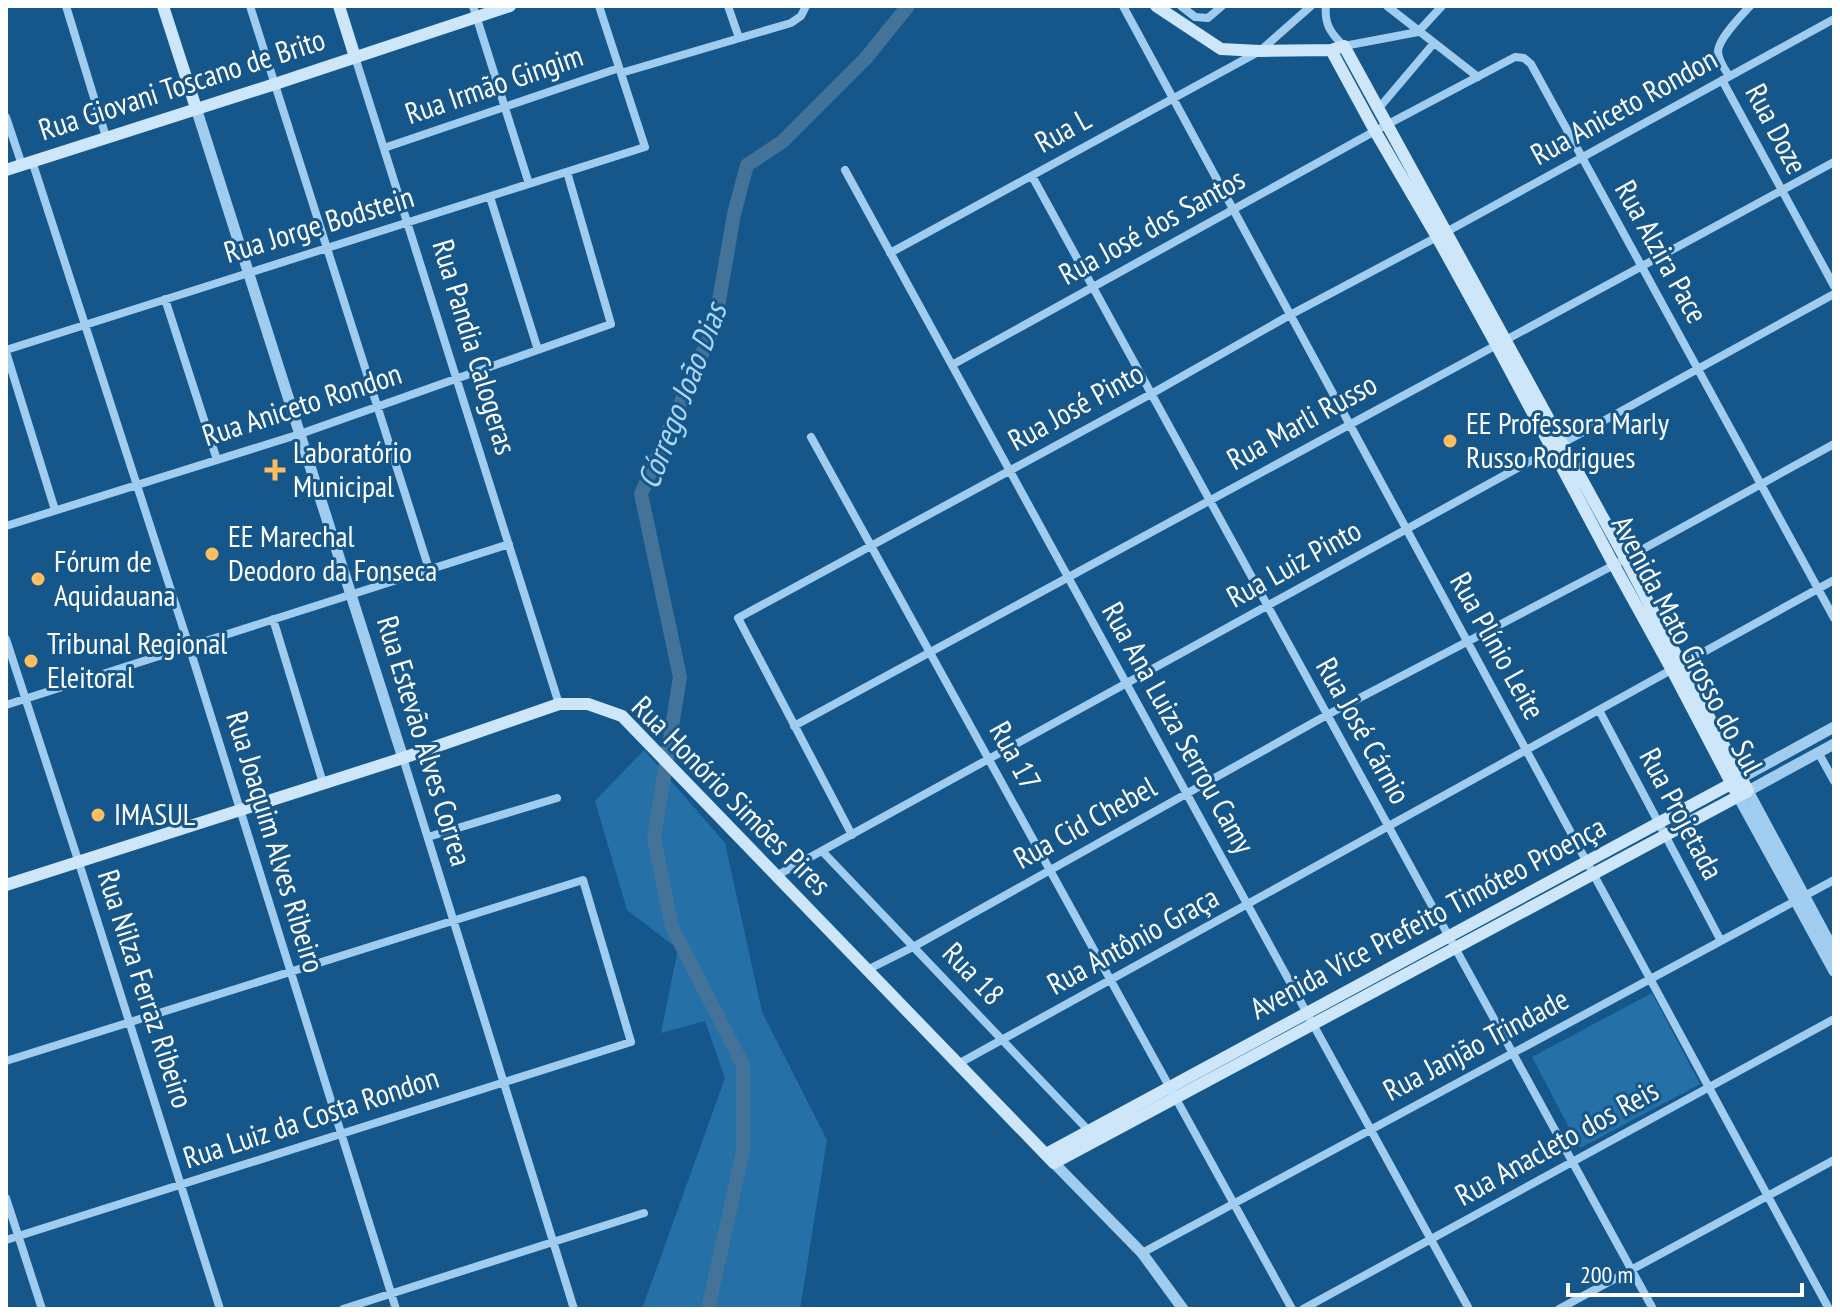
<svg xmlns="http://www.w3.org/2000/svg" width="1840" height="1315" font-family="'PT Sans Narrow',sans-serif">
<style>
.green{fill:#2670a8}
.lines{fill:none;stroke-linecap:round;stroke-linejoin:round}
.river{stroke:#447399;stroke-width:14}
.minor{stroke:#a0cdef;stroke-width:8}
.tertiary{stroke:#a0cdef;stroke-width:11}
.secondary{stroke:#cde6fa;stroke-width:12}
.poi-dot{fill:#ffbd5e;stroke:#16578b;stroke-width:3}
.labels{text-anchor:middle;stroke-width:6;stroke-linejoin:round;paint-order:stroke}
.street-label{font-size:30px;fill:#fff;stroke:#16578b}
.poi-label{font-size:30px;fill:#fff;stroke:#16578b;text-anchor:start}
.water-label{font-size:32px;font-style:italic;fill:#acd6f6;stroke:#16578b}
</style>
<rect width="100%" height="100%" fill="#16578b"/>
<path class="green" d="M644 750 725 843 762 1012 827 1140 800 1309H642L725 1078 705 1021 661 1033 678 949 627 910 595 801Z
M1652 993 1700 1084 1580 1148 1532 1057Z"/>
<g class="lines">
<path class="river" d="M708 1309 743 1151V1065L672 927 654 838 680 677 641 494 715 324 734 214 747 165 782 142 866 58 908 6"/>
<path class="minor" d="M66 6 106 137
M250 6 429 569
M473 6 529 184
M728 6 739 38
M1123 6 1829 1309
M1181 6 1195 17 1208 18 1222 6
M1326 6C1324 24 1331 34 1344 46L1418 32 1442 6
M1387 6 1478 77
M355 57 559 704
M621 73 791 23 801 16 806 6
M1729 76C1725 70 1718 60 1718 51 1719 38 1741 16 1750 6
M1722 80 1834 286
M1379 108 1434 43
M6 117 22 165
M384 148 619 68
M32 161 189 646 396 1309
M845 170 1469 1309
M1032 176 1653 1309
M490 197 538 350
M890 253 1260 51 1311 6
M165 299 217 460
M6 350 645 147 599 6
M6 352 55 510
M952 365 1375 131 1515 57 1524 58 1531 64 1834 618
M811 437 1292 1309
M6 526 300 434 611 324 567 172
M273 619 323 783
M6 639 79 863 220 1309
M6 705 509 544
M1599 710 1721 941
M794 726 1834 162
M1818 752 1834 781
M403 758 574 1309
M852 835 738 618 1151 394 1290 315 1437 237 1834 19
M428 837 557 798
M822 851 1089 1131
M776 876 1834 294
M867 970 913 947 1327 715 1614 565 1834 444
M6 1061 583 880 631 1042 6 1240
M958 1064 1834 580
M6 1198 42 1309
M1142 1253 1834 880
M343 1309 644 1213
M1303 1309 1834 1019
M1559 1309 1834 1160"/>
<path class="tertiary" d="M196 108 403 758
M1834 744 1748 791 1834 951
M1741 778 1834 727
M1738 796 1834 971
M1054 1163 1142 1253 1183 1309"/>
<path class="secondary" d="M163 6 196 108
M339 6 355 57
M1331 50 1375 131 1437 237 1496 344 1614 565 1672 670 1738 796
M6 170 275 84 510 6
M6 885 403 758 559 704H588L622 716 1054 1163 1748 791 1625 558 1344 46 1331 50 1260 51 1221 49 1156 6
M1046 1154 1738 780"/>
</g>
<g class="poi-dot">
<circle cx="1450" cy="441" r="8"/>
<path d="M271 458h8v8h8v8h-8v8h-8v-8h-8v-8h8z"/>
<circle cx="212" cy="554" r="8"/>
<circle cx="38" cy="579" r="8"/>
<circle cx="31" cy="661" r="8"/>
<circle cx="98" cy="815" r="8"/>
</g>
<g class="labels">
<g class="street-label">
<text transform="translate(182 85) rotate(-18)" y="10">Rua Giovani Toscano de Brito</text>
<text transform="translate(494 85) rotate(-19)" y="10">Rua Irmão Gingim</text>
<text transform="translate(1624 107) rotate(-29)" y="10">Rua Aniceto Rondon</text>
<text transform="translate(1776 129) rotate(62)" y="10">Rua Doze</text>
<text transform="translate(1063 131) rotate(-29)" y="10">Rua L</text>
<text transform="translate(319 225) rotate(-17)" y="10">Rua Jorge Bodstein</text>
<text transform="translate(1152 227) rotate(-29)" y="10">Rua José dos Santos</text>
<text transform="translate(1661 252) rotate(61)" y="10">Rua Alzira Pace</text>
<text transform="translate(474 347) rotate(73)" y="10">Rua Pandia Calogeras</text>
<text transform="translate(302 405) rotate(-18)" y="10">Rua Aniceto Rondon</text>
<text transform="translate(1076 407) rotate(-29)" y="10">Rua José Pinto</text>
<text transform="translate(1302 422) rotate(-29)" y="10">Rua Marli Russo</text>
<text transform="translate(1294 564) rotate(-29)" y="10">Rua Luiz Pinto</text>
<text transform="translate(1687 645) rotate(62)" y="10">Avenida Mato Grosso do Sul</text>
<text transform="translate(1497 646) rotate(61)" y="10">Rua Plínio Leite</text>
<text transform="translate(1178 728) rotate(61)" y="10">Rua Ana Luiza Serrou Camy</text>
<text transform="translate(1363 731) rotate(61)" y="10">Rua José Cárnio</text>
<text transform="translate(424 741) rotate(73)" y="10">Rua Estevão Alves Correa</text>
<text transform="translate(1015 756) rotate(61)" y="10">Rua 17</text>
<text transform="translate(731 796) rotate(45)" y="10">Rua Honório Simões Pires</text>
<text transform="translate(1681 814) rotate(62)" y="10">Rua Projetada</text>
<text transform="translate(1085 823) rotate(-29)" y="10">Rua Cid Chebel</text>
<text transform="translate(275 842) rotate(73)" y="10">Rua Joaquim Alves Ribeiro</text>
<text transform="translate(1428 918) rotate(-28)" y="10">Avenida Vice Prefeito Timóteo Proença</text>
<text transform="translate(1133 941) rotate(-29)" y="10">Rua Antônio Graça</text>
<text transform="translate(973 974) rotate(46)" y="10">Rua 18</text>
<text transform="translate(145 989) rotate(72)" y="10">Rua Nilza Ferraz Ribeiro</text>
<text transform="translate(1476 1045) rotate(-28)" y="10">Rua Janjão Trindade</text>
<text transform="translate(311 1118) rotate(-18)" y="10">Rua Luiz da Costa Rondon</text>
<text transform="translate(1557 1143) rotate(-29)" y="10">Rua Anacleto dos Reis</text>
</g>
<g class="poi-label">
<text x="1466" y="434">EE Professora Marly<tspan x="1466" dy="34">Russo Rodrigues</tspan></text>
<text x="293" y="463">Laboratório<tspan x="293" dy="34">Municipal</tspan></text>
<text x="228" y="547">EE Marechal<tspan x="228" dy="34">Deodoro da Fonseca</tspan></text>
<text x="54" y="572">Fórum de<tspan x="54" dy="34">Aquidauana</tspan></text>
<text x="47" y="654">Tribunal Regional<tspan x="47" dy="34">Eleitoral</tspan></text>
<text x="114" y="825">IMASUL</text>
</g>
<g class="water-label">
<text transform="translate(682 396) rotate(-69)" y="11">Córrego João Dias</text>
</g>
</g>
<rect width="1840" height="1315" fill="none" stroke="#ffffff" stroke-width="16"/>
<path d="M1568 1283v12h234v-12" fill="none" stroke="#ffffff" stroke-width="4"/>
<text x="1580" y="1283" font-size="24" fill="#ffffff" stroke="#16578b" stroke-width="6" paint-order="stroke">200 m</text>
</svg>
